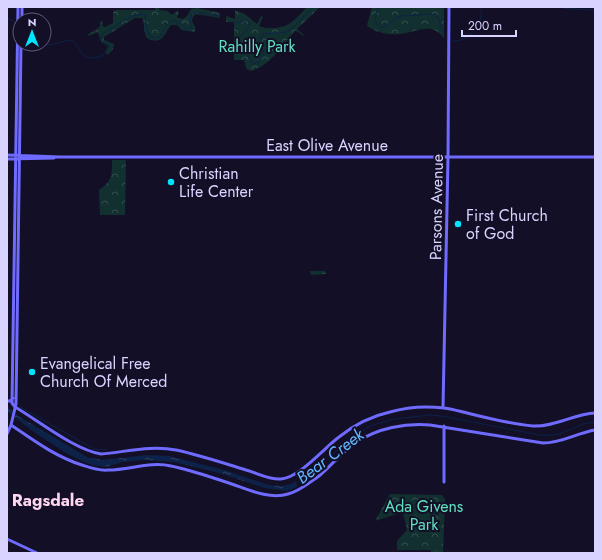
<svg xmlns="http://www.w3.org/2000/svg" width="602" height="560" font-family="Jost,sans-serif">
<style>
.forest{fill:url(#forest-crowns)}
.water{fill:url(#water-ripples)}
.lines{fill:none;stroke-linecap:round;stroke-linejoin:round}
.stream{stroke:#0c2248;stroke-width:1}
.secondary{stroke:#6f6bff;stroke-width:3}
.poi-dot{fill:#00e5ff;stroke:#130f26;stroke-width:1.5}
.labels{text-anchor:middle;stroke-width:4;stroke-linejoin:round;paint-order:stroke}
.park-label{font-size:16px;fill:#5fe0c0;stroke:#130f26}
.street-label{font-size:16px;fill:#d9d4ff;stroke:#130f26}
.poi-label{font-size:16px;fill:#d9d4ff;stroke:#130f26;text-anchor:start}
.water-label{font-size:17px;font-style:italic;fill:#62b6ff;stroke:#130f26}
.neighbourhood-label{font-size:17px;font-weight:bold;fill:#ffd6f0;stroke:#130f26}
</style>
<defs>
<pattern id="forest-crowns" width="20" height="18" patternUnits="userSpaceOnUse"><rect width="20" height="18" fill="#12302f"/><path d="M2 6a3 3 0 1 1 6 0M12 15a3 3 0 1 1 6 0" fill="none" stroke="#344d4e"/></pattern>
<pattern id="water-ripples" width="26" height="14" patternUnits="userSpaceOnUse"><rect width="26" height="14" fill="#0c2248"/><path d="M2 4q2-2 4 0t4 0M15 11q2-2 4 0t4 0" fill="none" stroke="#2f4163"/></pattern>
</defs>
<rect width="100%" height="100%" fill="#130f26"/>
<path class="forest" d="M155 7H159V10L168 11 172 15 177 11 179 12 177 17 178 18 183 19 187 16 191 9 197 8 220 13V18L196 14 193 17 192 21 195 27V32L182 30 177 25H171C165 32 163 44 151 40 147 39 146 37 145 33 143 28 145 23 142 18H135L104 37V40L114 44 113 49 108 55 105 52 108 46 101 42 98 32 89 36 88 34 96 30 100 26V21H102L103 26 105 27 113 23V12L116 10H155Z
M307 7H320L297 29 304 35 303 36 296 30C283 44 270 67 250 71L246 68 244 60H234V22H226V16L235 19V10L245 14 257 24 261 16 263 17 259 26C263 28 267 28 272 28 290 28 295 19 307 7Z
M372 7H444V38C431 21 417 32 400 34 388 35 377 33 367 26Z
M112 160H126L125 215H100L99 190C112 181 112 176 112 160Z
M310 271H325L326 274 311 275Z
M390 494 442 495 445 499 443 553H431V550H397V541L407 530 403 512 375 521Z"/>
<path class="water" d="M7 406 18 416 87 457 102 460 146 455 169 456 224 470 269 485 282 486 291 484 296 481 297 487 287 491 265 488 219 473 174 462 144 460 122 462 106 467 92 465 84 462 66 453 31 430 7 411Z"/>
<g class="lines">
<path class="stream" d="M379 7C375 15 372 24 382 28L397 17 402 16 431 14 438 17 443 32
M558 7 570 9 595 10
M7 17 15 23
M235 21 239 23 246 20 249 22 250 26 238 39 236 44 248 55 252 63 253 64 259 62 264 54C262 46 258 41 263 34L287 32 292 28 314 7
M453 41C470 42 484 23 481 7
M38 44C49 48 60 41 71 40 78 43 79 53 85 56 94 61 111 55 109 44L102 42 101 38 102 34C114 28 132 12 145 15L147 30 150 36 155 38 160 37C168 23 171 13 187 29L191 28 192 26C190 21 189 16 194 12L220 16
M20 407 94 449 107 450
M297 483 352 438 370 426 394 419 430 415 441 416 540 435H551L559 434 583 424 595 422"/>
<path class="secondary" d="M22 20V7
M7 155 60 157H595
M7 159 54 158
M7 401H10L13 398
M15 407C39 421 75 450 101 454 126 452 151 445 176 450 200 455 223 463 246 470 257 473 269 480 281 479 299 478 324 448 339 437 354 425 372 416 390 412 407 407 427 406 444 408 453 409 462 412 471 414 491 419 512 424 533 426 555 427 574 414 595 413
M15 407 12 403 18 7
M443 408 448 157 449 7
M11 425C33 440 56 457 82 465 91 468 99 471 108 470 130 470 150 461 171 466 191 470 210 477 229 483 247 489 269 500 288 494 300 491 309 483 319 476 332 465 343 451 357 442 378 428 405 423 430 425L543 443C562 443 577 433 595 430
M7 434 11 425 16 404 21 44
M444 482V426
M7 539 37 553"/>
</g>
<g class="poi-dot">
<circle cx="171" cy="182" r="4"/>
<circle cx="458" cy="224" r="4"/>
<circle cx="32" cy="372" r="4"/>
</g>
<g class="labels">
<g class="park-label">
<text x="257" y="52">Rahilly Park</text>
<text x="424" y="512">Ada Givens<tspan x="424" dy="18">Park</tspan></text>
</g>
<g class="street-label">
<text x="327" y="151">East Olive Avenue</text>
<text transform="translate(436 207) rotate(-89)" y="6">Parsons Avenue</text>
</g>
<g class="poi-label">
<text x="179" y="179">Christian<tspan x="179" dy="18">Life Center</tspan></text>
<text x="466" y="221">First Church<tspan x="466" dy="18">of God</tspan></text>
<text x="40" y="369">Evangelical Free<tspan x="40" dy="18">Church Of Merced</tspan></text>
</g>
<g class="water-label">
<text transform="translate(330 456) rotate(-37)" y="6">Bear Creek</text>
</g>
<g class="neighbourhood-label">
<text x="48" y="506">Ragsdale</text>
</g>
</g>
<rect width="602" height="560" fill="none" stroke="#d9d4ff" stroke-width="16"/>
<g transform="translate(32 32)"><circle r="19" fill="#130f26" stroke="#625e7d"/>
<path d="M0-3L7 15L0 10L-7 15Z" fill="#00e5ff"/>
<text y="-6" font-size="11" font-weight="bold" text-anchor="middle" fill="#d9d4ff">N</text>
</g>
<path d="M462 30v6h54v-6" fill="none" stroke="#d9d4ff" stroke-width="2"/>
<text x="468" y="30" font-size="12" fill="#d9d4ff" stroke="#130f26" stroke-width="3" paint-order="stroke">200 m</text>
</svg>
